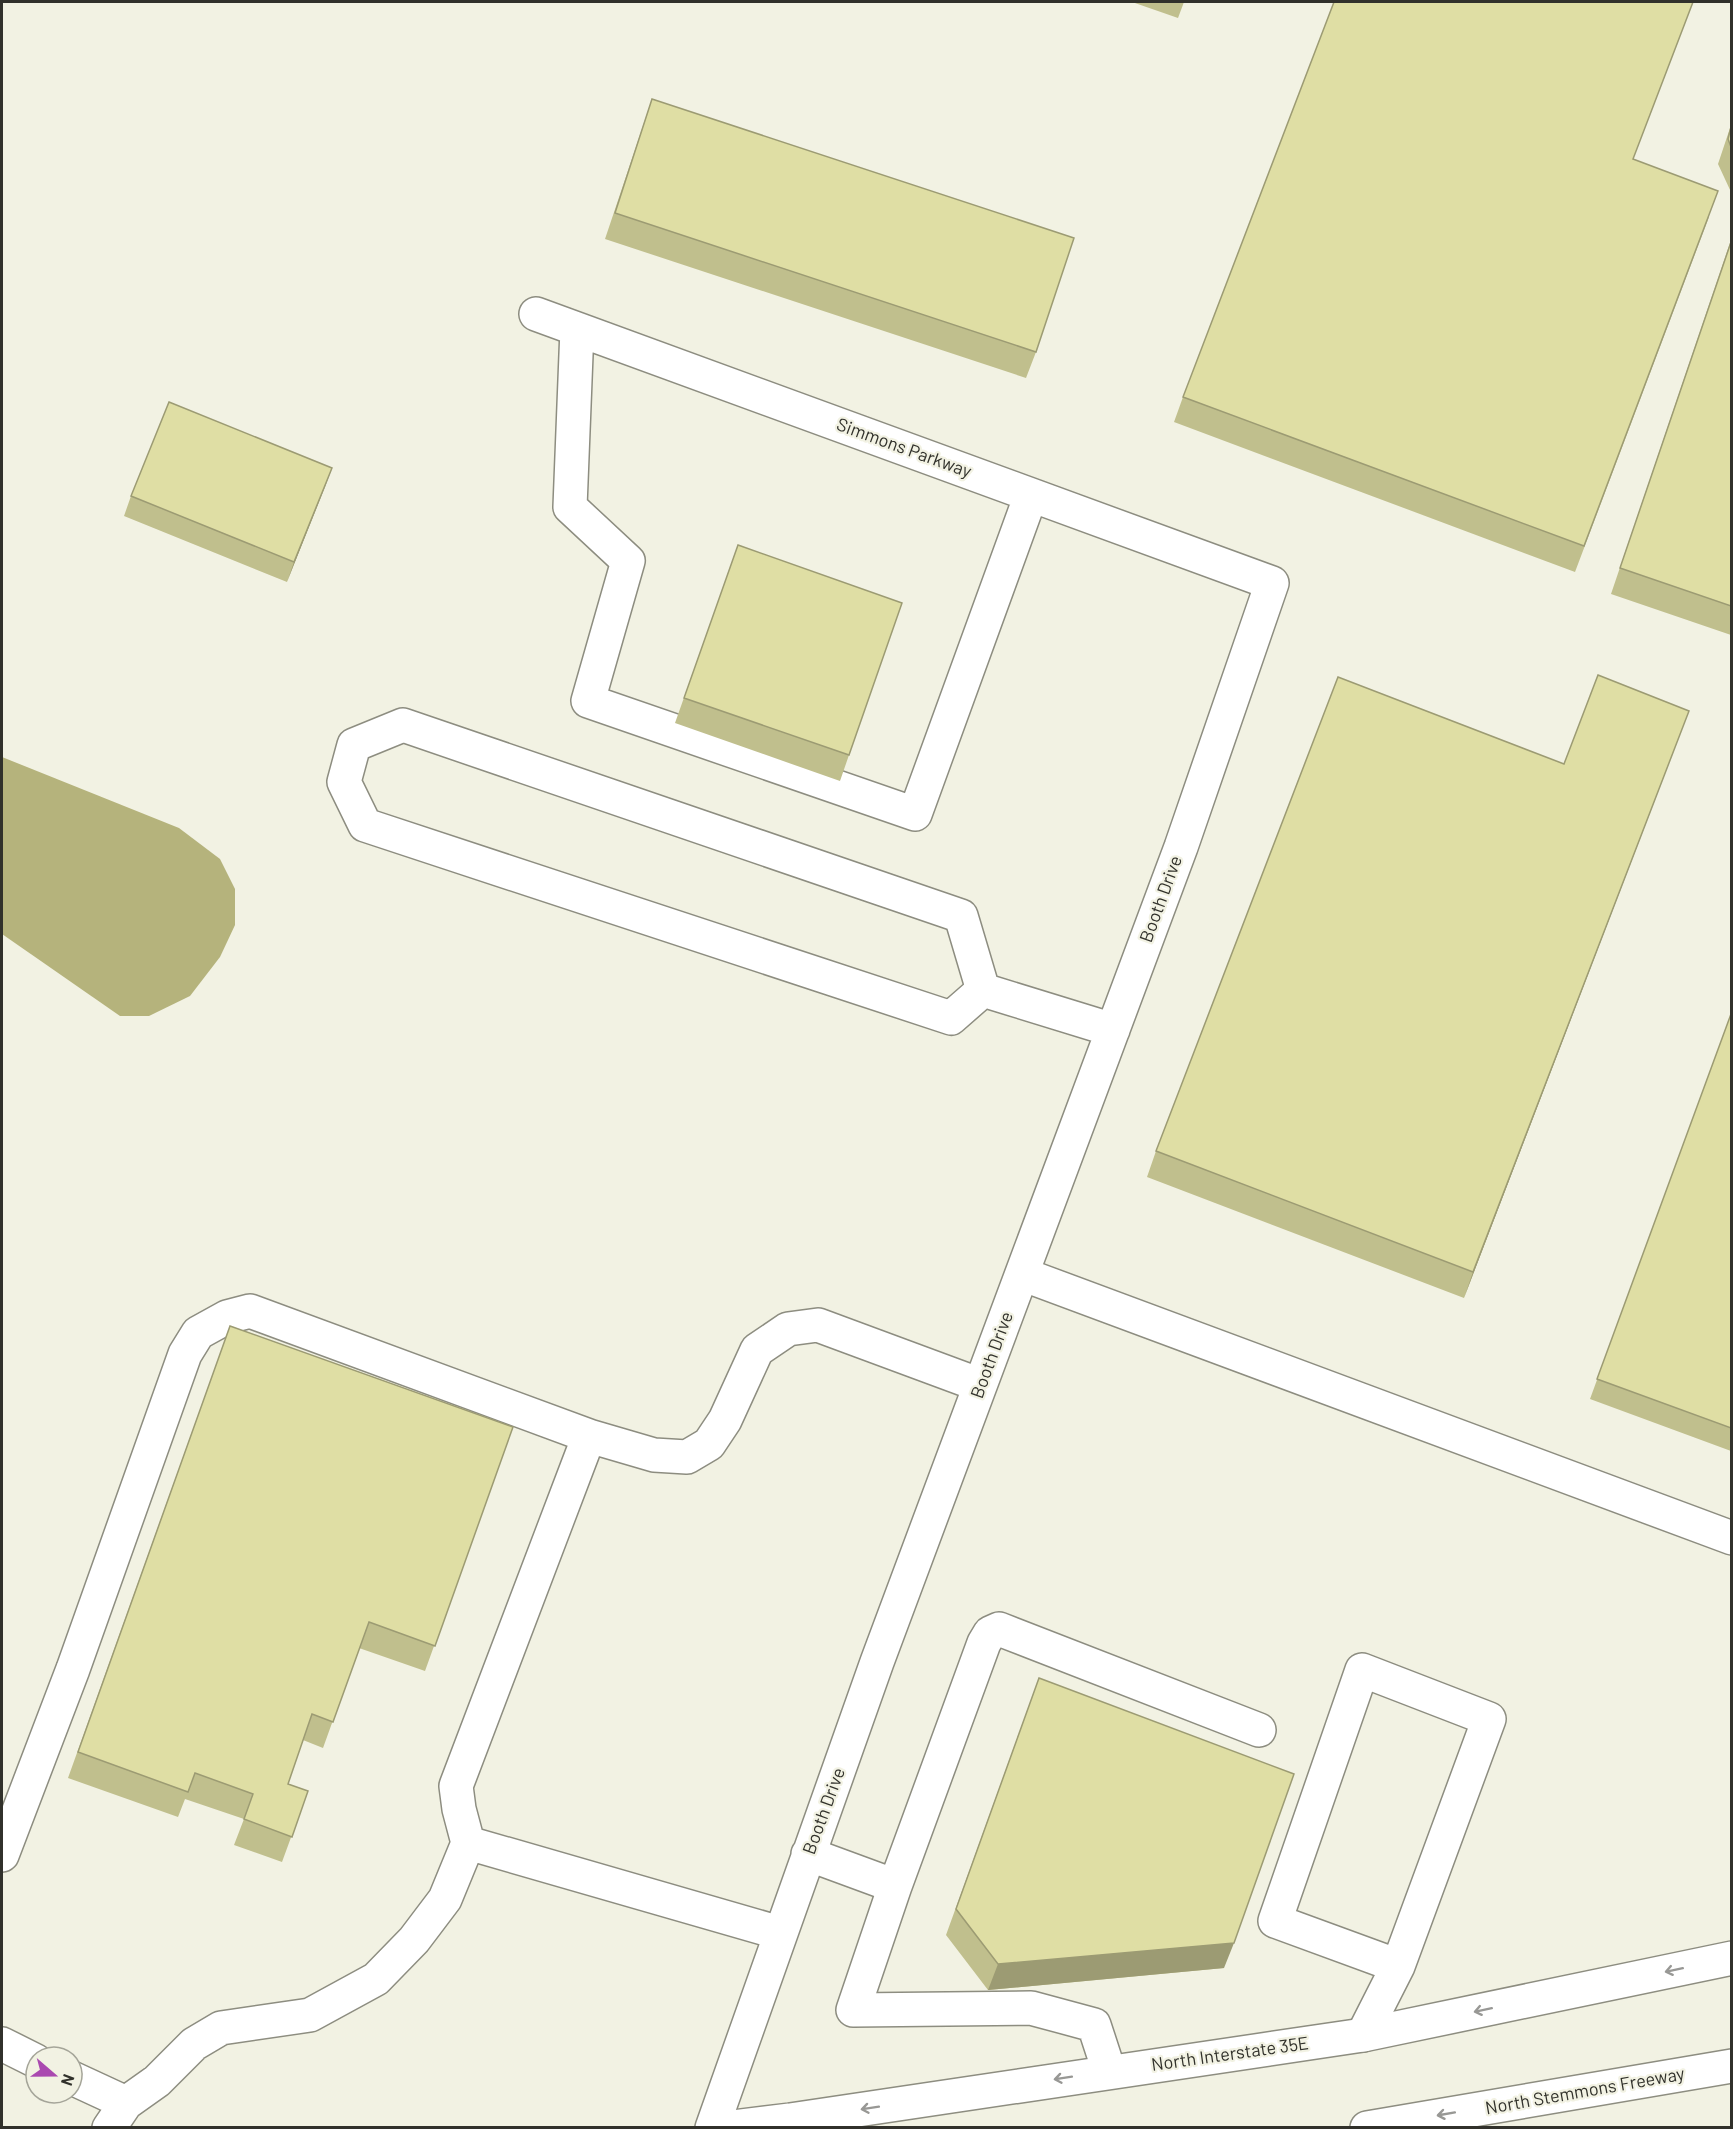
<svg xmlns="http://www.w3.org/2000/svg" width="1733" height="2129" font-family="Barlow,sans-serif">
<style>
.water{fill:#b5b37c}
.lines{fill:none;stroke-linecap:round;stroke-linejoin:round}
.minor-casing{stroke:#8d8d80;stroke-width:36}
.major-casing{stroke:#8d8d80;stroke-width:36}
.highway-casing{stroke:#8d8d80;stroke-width:36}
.minor{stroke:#fff;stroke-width:33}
.major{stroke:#fff;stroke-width:33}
.highway{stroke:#fff;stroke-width:33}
.wall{fill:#c0bf8d}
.shaded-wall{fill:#9c9b73}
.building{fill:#dfdea4;stroke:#9c9b73;stroke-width:1.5}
.oneway{stroke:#989895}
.labels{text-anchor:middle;stroke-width:4.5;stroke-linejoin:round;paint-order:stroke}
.street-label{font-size:18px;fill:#31312b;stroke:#f2f2e3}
</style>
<rect width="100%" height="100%" fill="#f2f2e3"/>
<path class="water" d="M2 757 179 828 220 859 235 889V925L220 957 190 996 149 1016H120L2 934Z"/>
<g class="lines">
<defs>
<path id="minor" d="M536 314 1272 583 1181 847 877 1662 712 2128
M577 329 570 507 628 561 588 701 915 814 1031 495
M983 990 951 1018 365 825 344 782 354 745 403 725 961 916 983 990 1113 1030
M1022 1274 1732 1538
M468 1843 459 1809 456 1786 589 1436 654 1455 687 1457 709 1444 725 1420 757 1350 788 1329 818 1325 980 1385
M808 1854 895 1886
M2 1855 73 1669 185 1354 198 1333 227 1317 250 1311 589 1436
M1363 2035 1398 1966 1489 1719 1362 1670 1275 1921 1398 1966
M2 2044 36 2061
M1109 2071 1094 2025 1031 2008 853 2010 895 1886 984 1643 990 1633 999 1629 1259 1730
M72 2078 126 2103
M109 2128 126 2103 157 2081 194 2044 221 2028 310 2015 376 1979 414 1940 445 1899 468 1843 780 1933"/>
<path id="major" d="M725 2128 790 2120 1363 2035 1732 1958"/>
<path id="highway" d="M1367 2128 1732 2066"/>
</defs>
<use href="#minor" class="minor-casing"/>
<use href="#major" class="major-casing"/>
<use href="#highway" class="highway-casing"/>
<use href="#minor" class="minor"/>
<use href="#major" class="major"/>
<use href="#highway" class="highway"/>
</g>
<path class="wall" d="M1132 2H1184L1178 18Z
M652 99 1036 352 1026 378 605 239Z
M1731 125V192L1718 164Z
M1633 159 1709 217 1575 572 1174 422 1183 397Z
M1731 240V635L1611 594Z
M332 468 287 582 124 516 131 496Z
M738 545 849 755 840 781 675 723Z
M1679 737 1464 1298 1147 1177 1156 1151 1564 764Z
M1731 1014V1451L1590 1399Z
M230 1326 513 1427 425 1671 359 1648 323 1748 303 1740 288 1784 308 1791 282 1862 234 1845 244 1819 185 1799 178 1817 68 1778Z
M1039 1678 1224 1968 988 1990 946 1935Z"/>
<path class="shaded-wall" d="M332 468 325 487 287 582 294 562Z
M1689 711 1679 737 1464 1298 1473 1272Z
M1234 1943 1224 1968 988 1990 998 1964Z"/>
<path class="building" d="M1334 2H1693L1633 159 1718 191 1584 546 1183 397Z
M652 99 1074 238 1036 352 615 213Z
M1731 127V147L1728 139Z
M1731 242V606L1620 568Z
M169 402 332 468 294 562 131 496Z
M738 545 902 603 849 755 684 698Z
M1598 675 1689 711 1473 1272 1156 1151 1338 677 1564 764Z
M1731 1014V1428L1597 1379Z
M230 1326 513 1427 435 1646 369 1622 333 1722 312 1714 288 1784 308 1791 292 1837 244 1819 253 1794 195 1773 188 1792 78 1752Z
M1039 1678 1294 1774 1234 1943 998 1964 956 1909Z"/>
<defs><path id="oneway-shaft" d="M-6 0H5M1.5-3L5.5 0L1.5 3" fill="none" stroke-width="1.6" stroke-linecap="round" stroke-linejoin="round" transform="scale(1.5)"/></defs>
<g class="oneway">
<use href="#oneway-shaft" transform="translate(1674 1970) rotate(168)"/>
<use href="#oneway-shaft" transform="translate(1483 2010) rotate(168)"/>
<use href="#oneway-shaft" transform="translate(1063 2078) rotate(171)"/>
<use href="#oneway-shaft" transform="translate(870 2108) rotate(171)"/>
<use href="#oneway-shaft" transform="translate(1446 2114) rotate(170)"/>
</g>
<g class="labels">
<g class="street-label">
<text transform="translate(904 448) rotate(20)" y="6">Simmons Parkway</text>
<text transform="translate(1161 899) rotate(-70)" y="6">Booth Drive</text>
<text transform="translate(992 1355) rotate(-70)" y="6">Booth Drive</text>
<text transform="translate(824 1811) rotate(-70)" y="6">Booth Drive</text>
<text transform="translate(1230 2054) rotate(-8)" y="6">North Interstate 35E</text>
<text transform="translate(1585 2091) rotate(-10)" y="6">North Stemmons Freeway</text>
</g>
</g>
<rect width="1733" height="2129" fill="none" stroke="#31312b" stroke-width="6"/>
<g transform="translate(54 2075) rotate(110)"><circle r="28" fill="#f2f2e3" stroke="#a5a599" stroke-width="1.5"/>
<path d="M0-4.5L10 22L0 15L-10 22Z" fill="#aa49b0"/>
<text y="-9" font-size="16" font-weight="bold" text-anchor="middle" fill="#31312b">N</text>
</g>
</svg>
